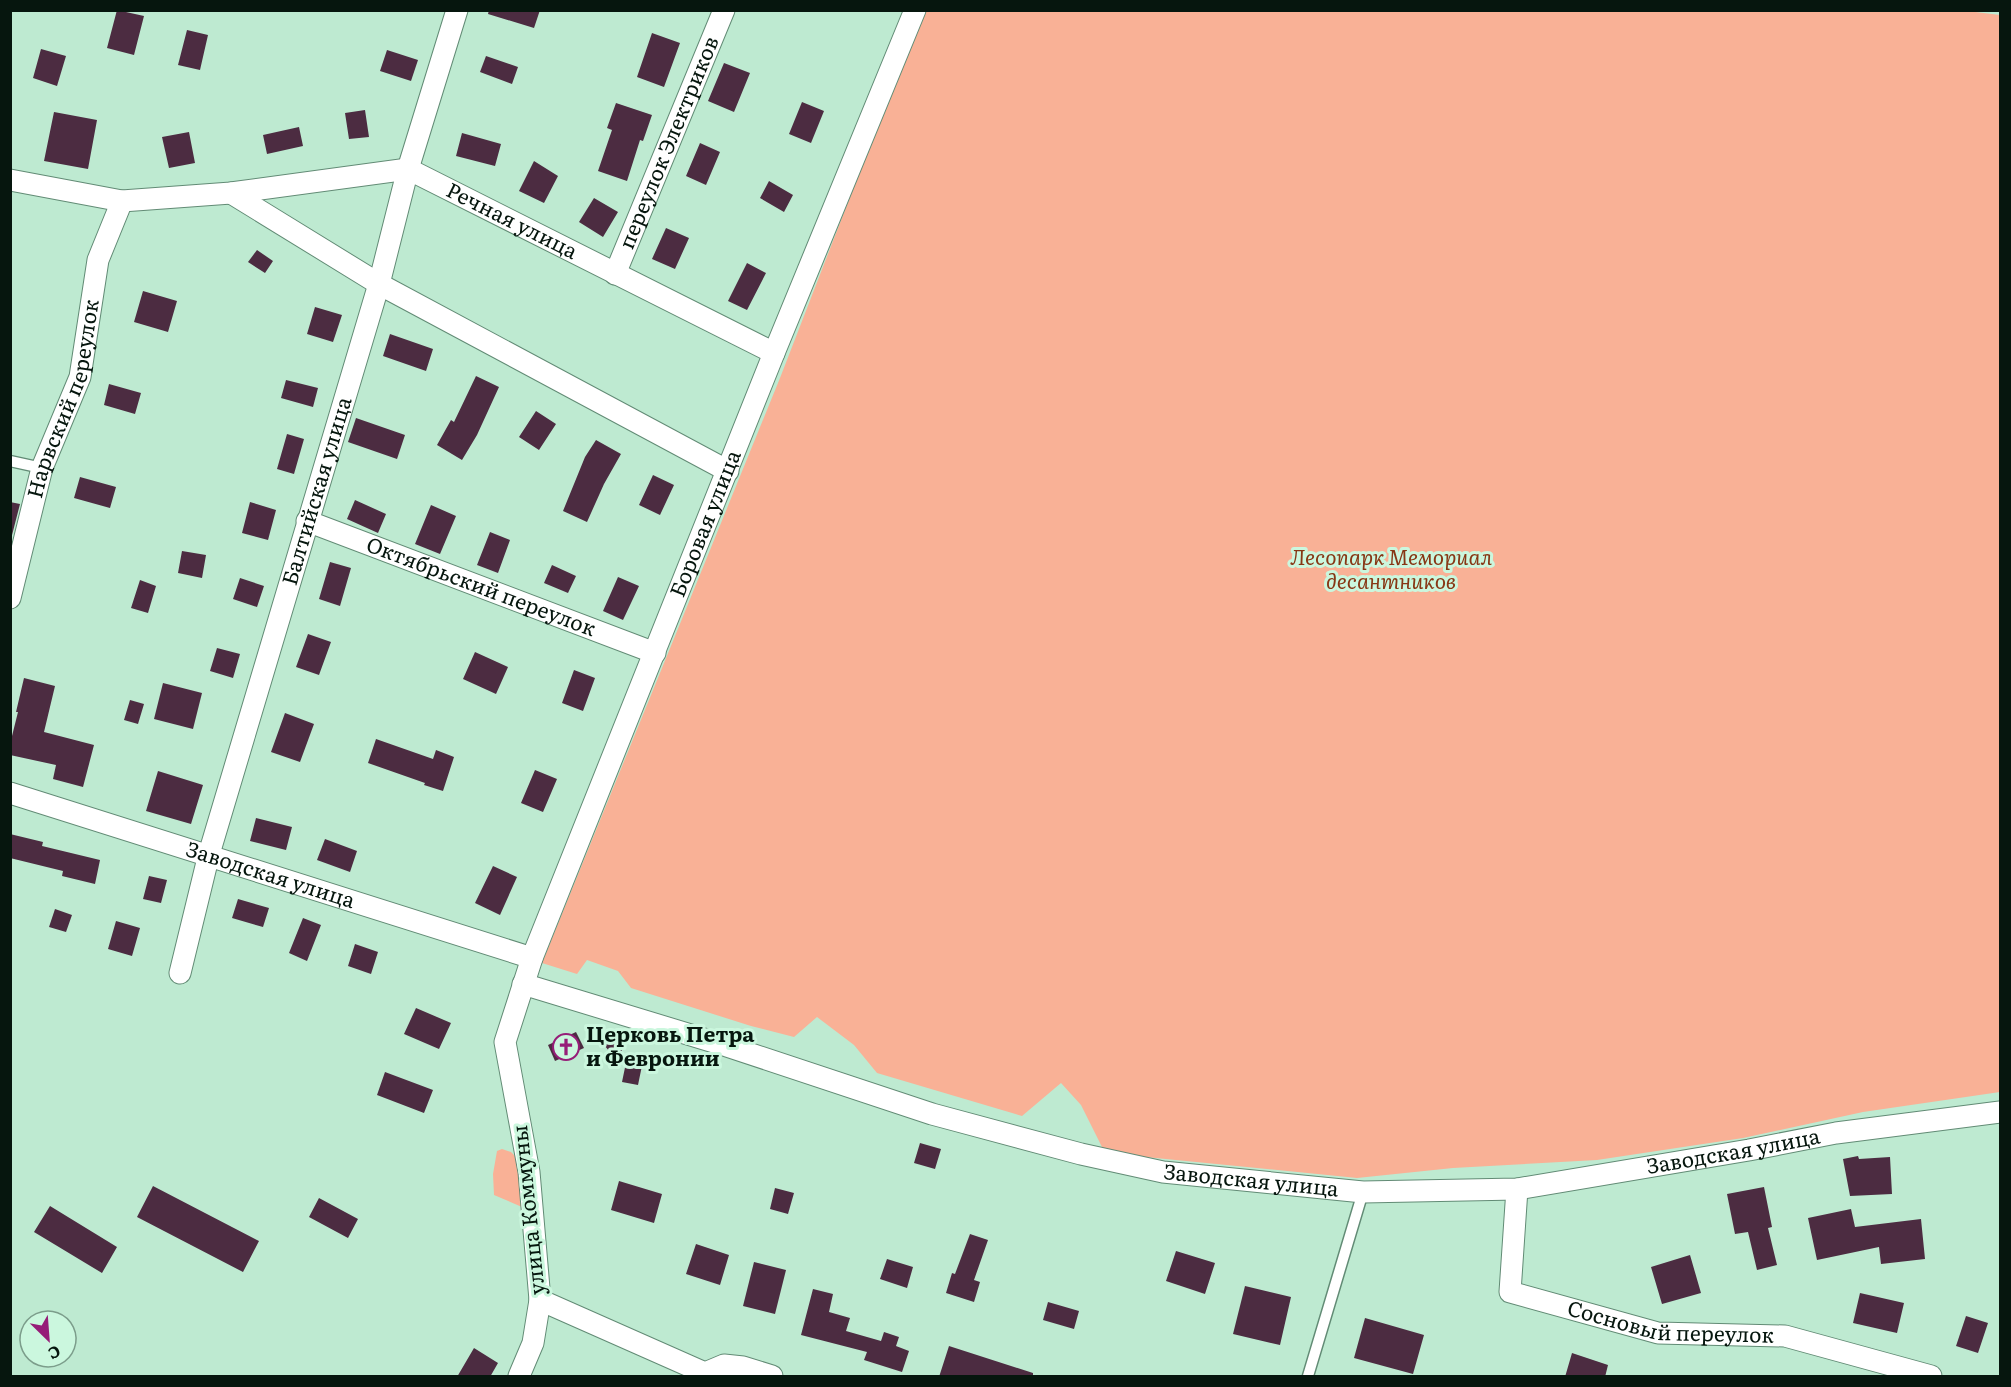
<svg xmlns="http://www.w3.org/2000/svg" width="2011" height="1387" font-family="Literata,serif">
<style>
.green{fill:#f9b196}
.building{fill:#4c2c41}
.lines{fill:none;stroke-linecap:round;stroke-linejoin:round}
.service-casing{stroke:#628b75;stroke-width:13}
.minor-casing{stroke:#628b75;stroke-width:23}
.service{stroke:#fff;stroke-width:10}
.minor{stroke:#fff;stroke-width:21}
.labels{text-anchor:middle;stroke-width:6;stroke-linejoin:round;paint-order:stroke}
.street-label{font-size:21px;fill:#06160e;stroke:#cbf7de}
.park-label{font-size:21px;font-style:italic;fill:#873715;stroke:#cbf7de}
.poi-label{font-size:21px;font-weight:bold;fill:#06160e;stroke:#cbf7de;text-anchor:start}
</style>
<rect width="100%" height="100%" fill="#beead1"/>
<path class="green" d="M1959 10 2000 15V1092L1863 1112 1743 1138 1597 1160 1453 1168 1357 1178 1105 1153 1081 1105 1061 1083 1022 1116 877 1073 854 1045 817 1017 794 1037 751 1026 631 988 618 971 587 960 577 974 542 963 780 378 922 11Z
M502 1149 511 1152 518 1159 522 1207 494 1195 493 1174 497 1151Z"/>
<path class="building" d="M117 10 144 16 134 55 107 48Z
M489 10H540L534 28 488 14Z
M187 30 208 35 200 70 178 65Z
M652 33 680 43 664 87 637 77Z
M41 49 66 56 57 86 33 78Z
M387 50 418 60 411 81 380 71Z
M486 56 518 67 512 84 480 72Z
M724 63 750 73 734 112 708 101Z
M802 102 824 111 811 143 789 134Z
M616 103 652 115 643 141 640 140 627 181 598 171 612 130 607 128Z
M365 110 369 137 349 139 345 113Z
M54 112 97 120 88 169 44 161Z
M299 127 303 146 267 154 263 135Z
M189 132 195 163 169 168 162 137Z
M462 133 501 144 495 166 456 156Z
M700 143 720 152 706 185 686 176Z
M534 161 558 176 544 203 519 191Z
M769 181 793 195 784 212 760 198Z
M594 198 618 212 603 237 579 222Z
M666 228 689 238 675 269 652 259Z
M257 250 273 261 265 273 248 262Z
M747 263 766 273 747 310 728 301Z
M143 291 177 301 168 332 134 322Z
M315 307 342 315 333 342 307 334Z
M390 334 433 349 426 371 383 356Z
M476 376 499 387 477 435 462 460 437 445 451 420 454 422Z
M286 380 318 388 313 407 281 398Z
M109 384 141 393 135 414 104 405Z
M536 411 556 424 539 450 519 437Z
M356 418 405 435 397 459 348 442Z
M287 434 304 439 294 474 277 469Z
M596 440 621 454 604 484 587 522 563 511 585 457Z
M653 475 674 485 660 515 639 505Z
M80 477 116 487 110 508 74 498Z
M355 500 386 514 378 533 347 519Z
M10 502 20 504 10 543Z
M250 502 276 510 268 540 242 533Z
M431 505 456 516 440 554 415 544Z
M490 532 510 540 498 573 477 565Z
M182 551 206 555 202 578 178 573Z
M330 562 351 568 340 606 319 599Z
M552 565 576 576 568 593 544 583Z
M618 577 639 586 623 620 603 611Z
M240 578 264 586 257 607 233 599Z
M140 580 156 586 148 613 131 608Z
M308 634 331 642 319 675 296 667Z
M217 648 240 654 233 678 210 671Z
M475 652 508 667 496 694 463 679Z
M574 670 595 678 583 711 562 703Z
M24 678 55 686 44 732 94 745 83 787 53 779 56 765 10 755V744L18 712H16Z
M163 683 202 693 193 729 154 719Z
M130 700 144 704 138 724 124 720Z
M285 713 314 724 300 762 271 752Z
M376 739 433 759 436 750 454 757 443 791 424 785 425 783 368 763Z
M535 770 557 779 543 812 521 803Z
M158 771 203 785 191 824 146 811Z
M256 818 292 827 286 850 250 841Z
M10 834 43 842 42 846 100 860 95 884 62 876 63 871 10 858Z
M325 839 357 851 350 872 317 860Z
M493 866 517 877 500 915 475 903Z
M149 876 167 880 161 903 143 899Z
M238 899 269 908 263 927 232 918Z
M55 909 72 915 66 932 49 927Z
M303 918 321 925 307 961 289 953Z
M116 921 140 928 132 956 108 949Z
M355 944 378 952 371 974 348 966Z
M416 1008 451 1023 439 1049 404 1034Z
M576 1032 584 1048 555 1061 548 1045Z
M614 1035 621 1039 622 1054 610 1052 604 1045 609 1037Z
M628 1053 644 1056 638 1085 622 1082Z
M385 1072 433 1090 424 1113 377 1095Z
M920 1143 941 1149 935 1169 914 1163Z
M1858 1156 1859 1159 1890 1157 1892 1194 1850 1196 1843 1159Z
M619 1181 662 1194 654 1223 611 1210Z
M153 1186 259 1241 243 1272 137 1217Z
M1764 1187 1772 1227 1768 1228 1777 1265 1757 1270 1748 1232 1735 1234 1727 1194Z
M775 1188 794 1193 788 1214 770 1209Z
M319 1198 358 1219 348 1238 309 1217Z
M50 1206 117 1247 102 1273 34 1232Z
M1851 1209 1855 1227 1921 1219 1925 1259 1881 1264 1879 1247 1817 1260 1808 1218Z
M970 1234 988 1240 974 1280 980 1282 974 1302 946 1293 952 1273 955 1274Z
M696 1244 729 1255 720 1285 686 1274Z
M1176 1251 1215 1263 1205 1294 1166 1281Z
M1690 1255 1701 1293 1662 1304 1651 1267Z
M887 1259 913 1267 907 1288 880 1279Z
M754 1262 786 1270 775 1314 743 1306Z
M1245 1286 1291 1297 1280 1345 1233 1334Z
M813 1289 833 1294 829 1312 850 1318 846 1331 881 1341 884 1332 899 1337 896 1346 909 1351 902 1372 864 1360 867 1352 801 1335Z
M1860 1293 1904 1303 1897 1333 1853 1323Z
M1048 1302 1079 1311 1074 1329 1043 1320Z
M1966 1316 1988 1323 1978 1353 1956 1346Z
M1365 1318 1424 1335 1413 1374 1354 1358Z
M949 1346 1033 1373V1377H939Z
M474 1348 498 1363 490 1377H457Z
M1572 1353 1608 1365 1605 1377H1565Z"/>
<g class="lines">
<defs>
<path id="service" d="M10 461 42 468
M1308 1376 1363 1192"/>
<g id="minor">
<path id="s1" d="M10 180 122 201 231 193 408 169 774 353"/>
<path d="M231 193 379 284 728 471"/>
<path id="s2" d="M615 274 724 10"/>
<path id="s3" d="M307 521 655 653"/>
<path id="s4" d="M10 598 42 468 80 377 98 260 122 201"/>
<path id="s5" d="M10 793 532 958"/>
<path id="s6" d="M180 973 209 854 379 284 408 169 457 10"/>
<path id="s7" d="M523 984 727 1046 932 1114 1081 1154 1163 1172 1363 1192 1517 1189 1749 1150 1836 1133 2000 1112"/>
<path id="s8" d="M1517 1189 1510 1292 1658 1333 1785 1336 1931 1376"/>
<path d="M540 1300 705 1373 724 1365 743 1367 772 1376"/>
<path id="s9" d="M519 1376 533 1343 540 1300 529 1172 505 1042 532 958 774 353 915 10"/>
</g>
</defs>
<use href="#service" class="service-casing"/>
<use href="#minor" class="minor-casing"/>
<use href="#service" class="service"/>
<use href="#minor" class="minor"/>
</g>
<defs>
<symbol id="church-ring" viewBox="-11 -11 22 22"><circle r="9.5" fill="#cbf7de" stroke="#961d78" stroke-width="1.5"/><path d="M-1.2-6h2.4v3.5h3.3v2.4h-3.3V6h-2.4V-.1h-3.3v-2.4h3.3Z" fill="#961d78"/></symbol>
</defs>
<g fill-rule="evenodd">
<use href="#church-ring" x="551" y="1032" width="30" height="30"/>
</g>
<g class="labels">
<g class="street-label">
<text dy="7" stroke="none"><textPath href="#s2" startOffset="142">переулок Электриков</textPath></text>
<text dy="7" stroke="none"><textPath href="#s1" startOffset="518">Речная улица</textPath></text>
<text dy="7" stroke="none"><textPath href="#s4" startOffset="207">Нарвский переулок</textPath></text>
<text dy="7" stroke="none"><textPath href="#s6" startOffset="501">Балтийская улица</textPath></text>
<text dy="7" stroke="none"><textPath href="#s9" startOffset="896">Боровая улица</textPath></text>
<text dy="7" stroke="none"><textPath href="#s3" startOffset="186">Октябрьский переулок</textPath></text>
<text dy="7" stroke="none"><textPath href="#s5" startOffset="273">Заводская улица</textPath></text>
<text dy="7" stroke="none"><textPath href="#s7" startOffset="1242">Заводская улица</textPath></text>
<text dy="7" stroke="none"><textPath href="#s7" startOffset="756">Заводская улица</textPath></text>
<text transform="translate(529 1210) rotate(-96)" y="7">улица Коммуны</text>
<text dy="7" stroke="none"><textPath href="#s8" startOffset="268">Сосновый переулок</textPath></text>
</g>
<g class="park-label">
<text x="1391" y="565">Лесопарк Мемориал<tspan x="1391" dy="24">десантников</tspan></text>
</g>
<g class="poi-label">
<text x="586" y="1042">Церковь Петра<tspan x="586" dy="24">и Февронии</tspan></text>
</g>
</g>
<rect width="2011" height="1387" fill="none" stroke="#06160e" stroke-width="24"/>
<g transform="translate(48 1339) rotate(155)"><circle r="28" fill="#cbf7de" stroke="#7c9d8b" stroke-width="1.5"/>
<path d="M0-4.5L10 22L0 15L-10 22Z" fill="#961d78"/>
<text y="-9" font-size="16" font-weight="bold" text-anchor="middle" fill="#06160e">С</text>
</g>
</svg>
